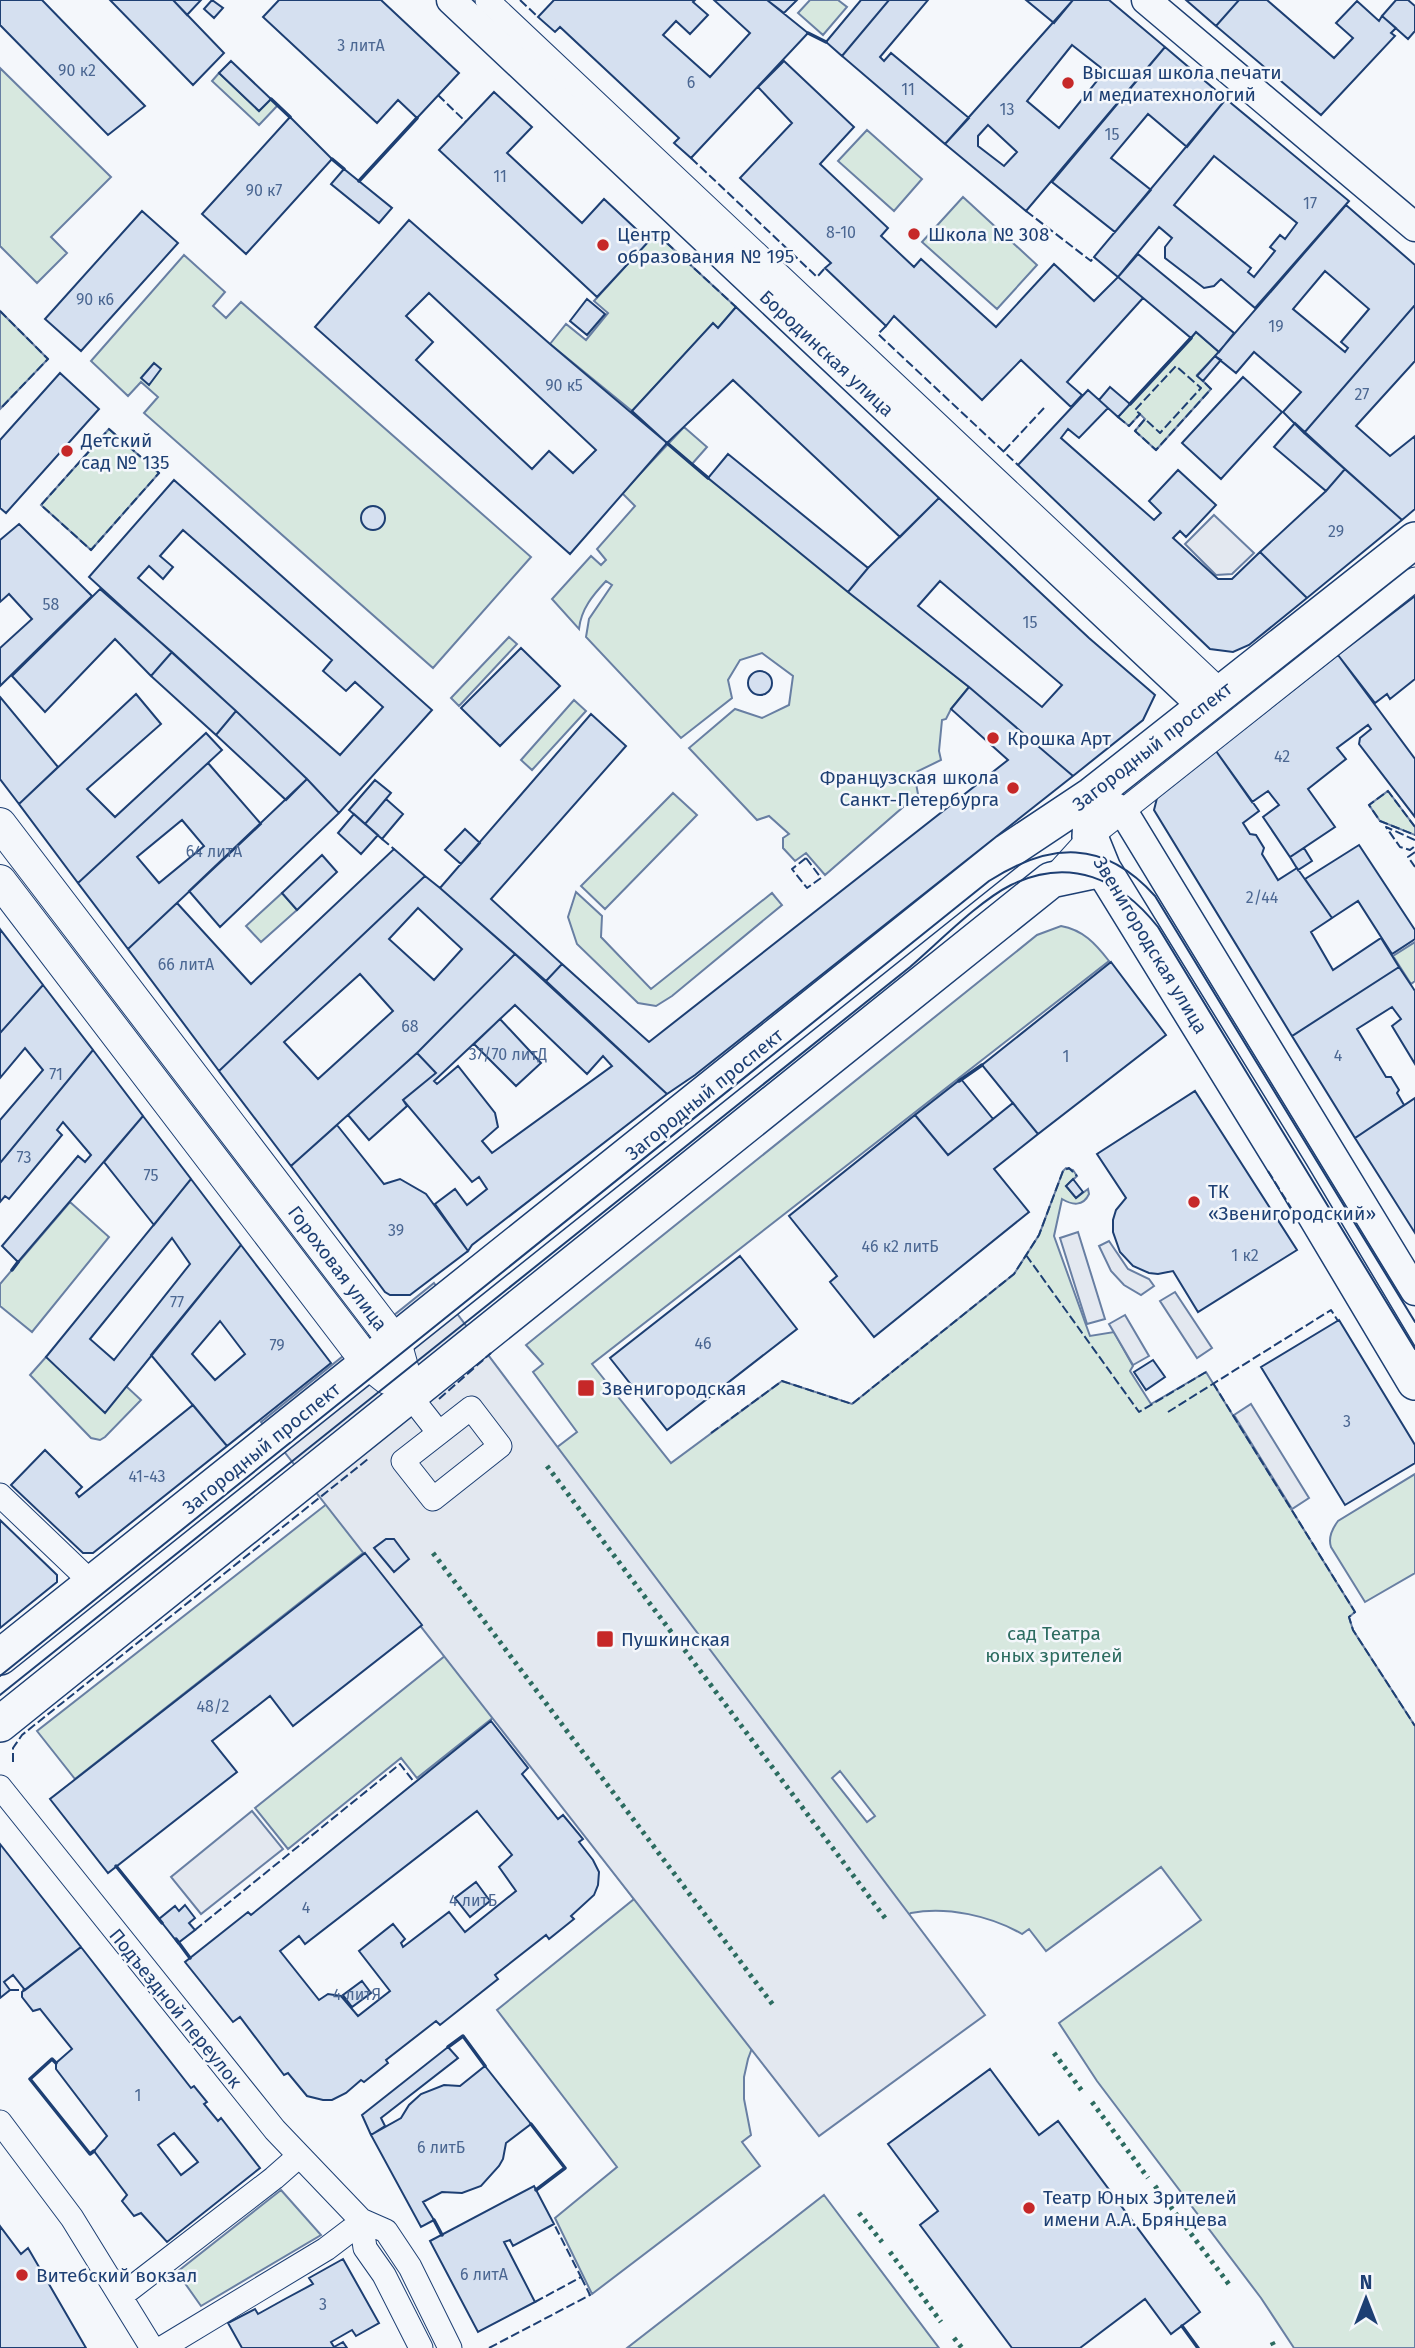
<svg xmlns="http://www.w3.org/2000/svg" width="1415" height="2348" font-family="'Fira Sans',sans-serif">
<style>
.green{fill:#d7e8df;stroke:#687fa3;stroke-width:2;fill-rule:evenodd}
.parking{fill:#e3e8f0;stroke:#687fa3;stroke-width:2}
.building{fill:#d5e0f0;stroke:#1d3f73;stroke-width:2;fill-rule:evenodd}
.lines{fill:none;stroke-linecap:round;stroke-linejoin:round}
.minor-casing{stroke:#1d3f73;stroke-width:25}
.tertiary-casing{stroke:#1d3f73;stroke-width:31}
.secondary-casing{stroke:#1d3f73;stroke-width:34}
.primary-casing{stroke:#1d3f73;stroke-width:38}
.minor{stroke:#f4f7fb;stroke-width:23}
.tertiary{stroke:#f4f7fb;stroke-width:28}
.secondary{stroke:#f4f7fb;stroke-width:32}
.primary{stroke:#f4f7fb;stroke-width:35}
.tram{stroke:#1d3f73;stroke-width:2}
.hedge{stroke:#2c6c60;stroke-width:5;stroke-dasharray:3.5 5;stroke-linecap:butt}
.fence{stroke:#1d3f73;stroke-width:2;stroke-dasharray:9 3.5;stroke-linecap:butt}
.wall{stroke:#1d3f73;stroke-width:3.5}
.poi-dot{fill:#c62828;stroke:#f4f7fb;stroke-width:2.5}
.labels{text-anchor:middle;stroke-width:5;stroke-linejoin:round;paint-order:stroke}
.number-label{font-size:16px;fill:#4b6792}
.poi-label{font-size:19px;fill:#1d3f73;stroke:#f4f7fb;text-anchor:start}
.street-label{font-size:19px;fill:#1d3f73;stroke:#f4f7fb}
.park-label{font-size:19px;fill:#2c6c60;stroke:#f4f7fb}
</style>
<rect width="100%" height="100%" fill="#f4f7fb"/>
<path class="green" d="M810 0H838L847 7 823 35 798 13Z
M0 68 111 177 51 237 67 253 37 283 0 246Z
M219 73 259 111 271 99 278 105 259 125 212 81Z
M867 130 922 179 894 211 838 161Z
M963 197 1037 265 997 309 922 242Z
M656 233 736 307 718 328 713 324 632 411 550 344 566 324 586 340 608 313 594 301Z
M184 255 225 292 213 306 226 318 241 302 531 557 433 668 144 413 158 397 141 382 128 396 91 361Z
M0 311 48 359 0 409Z
M1196 332 1219 352 1197 375 1211 389 1156 450 1135 431 1145 419 1140 414 1129 426 1118 417Z
M684 427 707 447 692 464 969 687 951 709 946 719 942 720 939 751 941 760 914 773 918 794 825 875 806 853 795 861 783 848V838L789 834 769 816 757 820 689 748 735 709 762 718 789 705 793 676 762 653 740 660 728 680 732 698 681 738 586 637 589 619 612 585 606 581C593 595 581 609 579 629L552 599 591 556 601 565 606 560 597 549 635 506 622 493Z
M109 429 159 473 91 550 41 505Z
M509 637 517 644 459 706 451 698Z
M574 700 586 711 532 770 521 760Z
M1388 791 1415 827V835L1380 821 1369 805Z
M673 793 697 815 605 909 581 886Z
M576 892 602 916 601 937 651 989 772 893 782 905 672 996 656 1006 638 1003 577 944 568 917Z
M282 893 297 910 261 942 246 926Z
M1061 926C1083 930 1095 943 1109 961L592 1364 671 1463 782 1381 852 1404 1014 1274 1039 1235 1063 1171 1066 1168 1073 1170 1077 1176 1066 1186 1076 1198 1088 1189 1089 1194C1083 1207 1072 1205 1062 1199L1054 1236 1090 1336 1114 1332 1133 1366 1130 1371 1151 1404 1206 1372 1355 1612 1349 1617 1353 1630 1415 1726V2348H1294L1261 2298 1097 2081 1059 2023 1201 1920 1161 1867 1046 1951 1029 1929 1022 1934C991 1916 947 1906 911 1913L761 2024 748 2059 744 2077V2099L751 2135 742 2142 760 2166 592 2294 555 2218 617 2167 497 2010 634 1899 494 1717 417 1778 401 1758 288 1849 255 1808 446 1655 386 1577 577 1432 533 1372 543 1364 526 1345 1037 935ZM840 1771 875 1816 867 1822 832 1778Z
M1415 942V981L1411 984 1393 956Z
M70 1202 109 1237 32 1332 0 1306V1284Z
M46 1357 126 1386 141 1400 105 1437 100 1440 91 1438 30 1375Z
M1415 1474V1573L1365 1602 1331 1547C1328 1538 1332 1529 1338 1521Z
M328 1503 372 1546 75 1779 37 1731Z
M281 2190 321 2235 201 2306 177 2272Z
M824 2195 939 2348H627Z"/>
<path class="parking" d="M1214 515 1254 553 1232 574 1216 575 1185 544Z
M1078 1232 1105 1319 1087 1324 1060 1238Z
M1109 1241 1128 1269 1149 1279 1154 1286 1141 1295 1124 1285 1111 1271 1099 1246Z
M434 1283 985 2015 819 2136 261 1422Z
M1175 1292 1212 1348 1197 1358 1160 1301Z
M1125 1315 1149 1356 1133 1365 1109 1324Z
M1251 1404 1309 1498 1292 1509 1234 1415Z
M252 1811 283 1849 201 1914 171 1877Z"/>
<path class="building" d="M0 0H42L145 106 108 135 0 25Z
M110 0H173L224 53 193 85Z
M173 0H201L187 15Z
M212 0 223 8 214 18 204 9Z
M279 0H381L459 73 417 118 398 100 377 123 263 17Z
M554 0H695L693 2 708 15 690 34 676 21 663 35 710 77 750 33 714 0H767L808 33 691 158 674 143 679 138 635 97 560 27 555 32 538 17Z
M767 0H797L784 13Z
M861 0H889L842 56 826 42Z
M889 0H928L880 57 884 61 891 53 969 118 945 144 842 56Z
M1026 0H1073L1054 23Z
M1073 0H1109L1165 47 1026 211 945 144ZM1072 45 1105 71 1059 128 1027 101ZM988 125 1017 152 1004 166 978 146V136Z
M1186 0H1239L1216 26Z
M1239 0H1267L1334 58 1353 38 1336 23 1357 1 1379 21 1382 16 1396 28 1391 33 1395 36 1321 115 1216 26Z
M1396 0H1408L1415 6V31L1408 39 1382 16Z
M1165 47 1226 99 1187 147 1148 114 1111 158 1151 190 1115 232 1052 182Z
M231 61 271 99 259 111 219 73Z
M784 61 854 127 820 164 888 228 881 236 914 267 921 259 996 327 1054 264 1094 301 1118 277 1143 298 1067 382 1082 395 1071 407 1021 360 982 400 894 316 886 326 825 268 831 263 740 178 792 123 758 87Z
M494 92 532 127 507 153 582 223 604 199 649 241 597 297 439 150Z
M1226 99 1349 201 1255 308 1221 279 1214 286 1204 288 1165 258V247L1172 238 1159 227 1118 277 1094 257ZM1214 156 1297 223 1285 239 1280 235 1270 247 1275 251 1254 277 1248 272 1251 268 1174 205Z
M290 117 332 159 246 254 202 214Z
M344 169 392 208 379 223 331 184Z
M1346 205 1415 265V305L1304 433 1283 412 1301 392 1254 352 1236 373 1215 356ZM1325 271 1369 309 1341 342 1348 348 1345 352 1293 309Z
M142 211 178 243 81 351 45 319Z
M409 220 550 344 667 443 570 554 315 327ZM429 293 596 450 573 473 549 451 532 469 416 360 433 342 406 316Z
M1138 254 1234 333 1219 352 1196 332 1191 338 1118 277Z
M587 299 605 314 587 335 570 321Z
M1415 305V361L1356 426 1390 456 1415 436V509L1402 520 1304 433Z
M736 307 939 498 900 537 733 380 667 443 632 411 713 323 718 328Z
M1215 356 1221 360 1203 381 1197 376Z
M154 363 161 369 149 385 141 378Z
M60 373 99 409 6 513 0 508V440Z
M1243 377 1282 412 1221 479 1182 443Z
M1110 387 1130 404 1118 417 1099 400Z
M1088 390 1108 408 1079 438 1068 429 1061 438 1154 520 1161 513 1149 501 1178 470 1216 505 1186 537 1180 531 1173 538 1218 579H1232L1260 552 1307 598 1249 645 1233 652 1210 649 1018 465Z
M1295 423 1345 469 1326 491 1274 447Z
M728 454 868 568 848 592 708 478Z
M1345 469 1402 520 1307 598 1260 552 1326 491Z
M174 480 432 710 339 813 307 779 236 711 89 577ZM183 530 332 660 323 671 346 691 355 682 383 707 340 755 138 578 149 566 163 579 173 567 160 556Z
M939 498 1089 638 1155 695 1143 720 1073 776 969 687 848 592 868 568ZM940 581 1062 685 1042 707 918 606Z
M361 518a12 12 0 1 1 24 0a12 12 0 1 1-24 0Z
M19 524 92 596 0 686V648L32 619 9 594 0 602V540Z
M100 589 172 652 151 676 115 639 45 712 12 676Z
M1415 596V679L1390 699 1387 694 1375 703 1338 655Z
M521 648 560 686 500 746 461 708Z
M172 652 236 711 216 735 151 676Z
M1338 655 1415 759V817L1359 744 1360 738 1371 729 1368 725 1337 748 1346 759 1308 789 1335 827 1290 857 1263 817 1279 805 1268 791 1252 802 1216 751Z
M748 683a12 12 0 1 1 24 0a12 12 0 1 1-24 0Z
M969 687 1073 776 695 1075 667 1094 546 981 562 964 649 1042 1008 760 951 709Z
M136 694 161 724 87 789 115 817 206 733 222 750 78 883 19 804Z
M0 697 58 767 19 804 0 779Z
M236 711 307 779 286 800 216 735Z
M591 714 626 746 491 899 562 964 546 981 440 888Z
M1216 751 1259 811 1243 823 1250 834 1256 835 1264 848 1262 854 1278 880 1297 868 1332 918 1311 932 1333 970 1381 938 1399 967 1292 1036 1154 810 1157 798Z
M208 763 261 824 128 949 78 883ZM182 820 204 846 159 883 137 857Z
M307 779 339 813 220 927 189 891Z
M375 780 391 793 365 824 349 810Z
M386 799 403 814 382 839 365 824Z
M354 814 378 835 361 854 338 833Z
M465 829 480 843 461 864 445 850Z
M1359 845 1415 930V939L1392 954 1358 901 1332 918 1305 879Z
M1304 848 1312 861 1298 870 1290 857Z
M394 849 425 876 219 1071 128 949 177 903 251 984Z
M322 855 337 872 297 910 282 893Z
M425 876 440 888 515 954 417 1053 291 1166 219 1071ZM418 908 462 949 434 980 389 939ZM360 974 393 1011 318 1079 284 1042Z
M0 929 43 985 0 1033Z
M515 954 667 1094 472 1245 468 1251 435 1204 455 1189 467 1205 487 1189 479 1177 472 1182 403 1100 436 1073 417 1053ZM515 1005 587 1074 603 1056 612 1066 492 1153 482 1141 498 1127 495 1113 458 1066 437 1084 434 1081Z
M1111 962 1166 1035 1038 1134 982 1065Z
M1399 967 1415 991V1064L1392 1026 1401 1019 1392 1007 1357 1029 1386 1077H1391L1399 1090 1397 1093 1404 1105 1355 1138 1292 1036Z
M43 985 93 1050 0 1163V1120L43 1070 25 1048 0 1078V1033Z
M500 1019 541 1063 516 1086 474 1044Z
M93 1050 143 1116 18 1262 2 1246 78 1156 85 1162 91 1155 63 1122 57 1130 62 1135 9 1199 5 1196 0 1202V1163Z
M417 1053 436 1073 403 1100 407 1106 369 1140 348 1115Z
M961 1079 993 1119 948 1155 915 1115Z
M1195 1091 1297 1250 1198 1312 1173 1271 1158 1274 1149 1273 1133 1266 1120 1252 1113 1232V1220L1116 1210 1126 1198 1097 1154Z
M1415 1098V1233L1355 1138Z
M1013 1103 1038 1134 994 1169 1029 1212 874 1337 830 1282 837 1276 789 1216 915 1115 948 1155Z
M143 1116 191 1179 154 1225 104 1162Z
M337 1125 384 1184 400 1179 426 1194 468 1251 410 1295H390L385 1292 291 1166Z
M191 1179 241 1245 105 1413 46 1357ZM172 1238 190 1264 114 1360 90 1339Z
M1073 1179 1083 1192 1076 1198 1066 1186Z
M241 1245 331 1363 227 1446 151 1355ZM220 1321 245 1354 215 1380 192 1354Z
M740 1256 797 1329 667 1430 610 1358Z
M1339 1320 1415 1445V1463L1345 1505 1261 1367Z
M1153 1360 1165 1377 1146 1390 1134 1372Z
M193 1405 227 1446 93 1553H83L11 1485 45 1450 82 1487 76 1493 79 1497Z
M0 1520 57 1575V1582L0 1628Z
M386 1539H394L409 1559 394 1572 374 1548Z
M365 1553 422 1625 293 1726 270 1696 212 1741 237 1772 108 1873 50 1799Z
M491 1721 528 1768 522 1774 558 1819 563 1815 583 1839 579 1842 593 1860 599 1872 598 1885 594 1895 571 1916 574 1919 549 1939 546 1935 495 1975 498 1979 440 2025 436 2021 386 2060 388 2063 364 2082 361 2080 346 2093 332 2100H323L307 2096 288 2073 284 2075 240 2017 233 2022 185 1962 248 1912 251 1915ZM477 1811 512 1855 499 1867 516 1891 465 1932 449 1912 403 1947 401 1943 405 1939 393 1924 359 1951 390 1991 358 2016 341 1996 328 1994 319 2000 280 1951 299 1936 305 1944Z
M0 1844 81 1947 25 1990 13 1975 4 1982 10 1990 0 1998Z
M476 1882 490 1901 470 1917 455 1898Z
M185 1905 195 1918 189 1923 195 1930 178 1943 159 1919 175 1906 179 1911Z
M81 1947 191 2088 194 2086 207 2102 204 2104 218 2121 221 2118 260 2168 167 2242 141 2213 134 2216 122 2201 127 2195 94 2151 107 2136 56 2069V2063L72 2049 40 2009 33 2011 22 1997V1992ZM174 2133 198 2162 181 2175 158 2145Z
M362 1981 371 1993 352 2007 343 1995Z
M448 2047 458 2058 381 2118 385 2126 371 2135 362 2115Z
M485 2066 531 2124 506 2143 503 2159 499 2166 481 2186 462 2193 442 2192 423 2202 434 2220 421 2227 371 2135 401 2118 409 2105 421 2094 444 2085 460 2086Z
M990 2069 1039 2135 1058 2121 1200 2312 1171 2334 1145 2299 1080 2348H1012L920 2225 938 2211 888 2144Z
M534 2186 554 2224 513 2246 510 2240 504 2242 535 2302 478 2332 430 2241Z
M0 2226 21 2254 28 2248 86 2348H0Z
M343 2259 379 2323 356 2336 352 2330 331 2342 334 2347 343 2342 347 2348H242L228 2323 255 2309 258 2314 285 2299 313 2284 309 2278Z"/>
<g class="lines">
<defs>
<path id="minor" d="M487 0 1222 692
M1051 880 1090 837 1415 579
M410 1396 439 1433
M471 1408 500 1446 433 1499 403 1461Z
M0 1495 92 1583
M0 1787 275 2130 361 2220 386 2231 410 2267 450 2348
M0 2122 72 2218 152 2348
M361 2220 365 2248 384 2275 421 2348
M121 2296 274 2178 299 2156
M162 2348 326 2249 351 2230"/>
<path id="tertiary" d="M451 0 1203 707
M1146 0 1415 227
M1092 795 1123 811 1415 1291"/>
<path id="secondary" d="M0 824 395 1342 410 1396
M0 881 368 1363 387 1378"/>
<path id="primary" d="M1092 795 1090 837 1103 869 1291 1174 1415 1382
M0 1657 1008 851 1092 795 1415 540
M0 1724 1051 880 1103 869"/>
</defs>
<use href="#minor" class="minor-casing"/>
<use href="#tertiary" class="tertiary-casing"/>
<use href="#secondary" class="secondary-casing"/>
<use href="#primary" class="primary-casing"/>
<use href="#minor" class="minor"/>
<use href="#tertiary" class="tertiary"/>
<use href="#secondary" class="secondary"/>
<use href="#primary" class="primary"/>
<path class="tram" d="M0 1676 989 881C1050 842 1104 839 1155 896L1415 1322
M0 1695 910 967C939 942 979 901 1011 885 1070 856 1120 879 1158 927L1415 1349"/>
<path class="hedge" d="M547 1466 888 1922
M433 1553 773 2005
M1054 2053 1082 2091
M1092 2102 1148 2178
M1155 2186 1231 2287
M859 2213 882 2242
M890 2252 941 2322
M954 2338 962 2348
M1272 2342 1275 2348"/>
<path class="fence" d="M520 0 538 17
M438 95 466 122
M691 158 817 277 825 268
M1026 211 1091 261 1094 257
M649 241 656 233 736 307
M0 311 48 359 0 409
M886 326 878 334 1018 465
M1118 417 1129 426 1140 414 1135 410 1176 366 1201 388 1160 433 1145 419 1135 431 1156 450 1211 389 1203 381
M109 429 159 473 91 550 41 505Z
M1004 451 1044 408
M1415 827 1388 791 1369 805 1380 821 1415 835
M382 839 394 849
M1415 840 1386 827 1400 847 1410 850 1415 846
M1415 852 1408 857 1415 867
M806 858 821 878 807 888 792 869Z
M1268 1171 1296 1216
M1026 1255 1139 1412 1206 1372
M1213 1383 1355 1612 1349 1617 1353 1630 1415 1726
M439 1399 491 1353
M1168 1412 1331 1310 1338 1321
M711 1433 782 1381 852 1404 1014 1274 1039 1235 1063 1171 1069 1168 1077 1176
M13 1762V1748L22 1735 368 1459
M195 1930 400 1764 414 1782
M10 1990H25
M535 2302 581 2277 554 2224
M489 2348 590 2295 581 2277"/>
<path class="wall" d="M808 33 826 42
M271 99 290 117
M332 159 344 169
M359 181 417 118
M1130 404 1191 338
M667 443 708 478
M959 1081 982 1065
M12 1270 18 1262
M116 1866 162 1923
M176 1939 190 1958
M448 2047 463 2036 485 2066
M56 2063 52 2059 30 2079 90 2154 94 2151
M531 2124 565 2168 536 2190
M434 2220 442 2235
M1182 2326 1198 2348"/>
</g>
<g class="poi-dot">
<circle cx="1068" cy="83" r="7"/>
<circle cx="914" cy="234" r="7"/>
<circle cx="603" cy="245" r="7"/>
<circle cx="67" cy="451" r="7"/>
<circle cx="993" cy="738" r="7"/>
<circle cx="1013" cy="788" r="7"/>
<circle cx="1194" cy="1202" r="7"/>
<rect x="577" y="1379" width="18" height="18" rx="3.5"/>
<rect x="596" y="1630" width="18" height="18" rx="3.5"/>
<circle cx="1029" cy="2208" r="7"/>
<circle cx="22" cy="2275" r="7"/>
</g>
<g class="labels">
<g class="number-label">
<text x="361" y="51">3 литА</text>
<text x="77" y="76">90 к2</text>
<text x="691" y="88">6</text>
<text x="908" y="95">11</text>
<text x="1007" y="115">13</text>
<text x="1112" y="140">15</text>
<text x="500" y="182">11</text>
<text x="264" y="196">90 к7</text>
<text x="1310" y="209">17</text>
<text x="841" y="238">8-10</text>
<text x="95" y="305">90 к6</text>
<text x="1276" y="332">19</text>
<text x="564" y="391">90 к5</text>
<text x="1362" y="400">27</text>
<text x="1336" y="537">29</text>
<text x="51" y="610">58</text>
<text x="1030" y="628">15</text>
<text x="1282" y="762">42</text>
<text x="214" y="857">64 литА</text>
<text x="1262" y="903">2/44</text>
<text x="186" y="970">66 литА</text>
<text x="410" y="1032">68</text>
<text x="508" y="1060">37/70 литД</text>
<text x="1338" y="1061">4</text>
<text x="1066" y="1062">1</text>
<text x="56" y="1080">71</text>
<text x="24" y="1163">73</text>
<text x="151" y="1181">75</text>
<text x="396" y="1236">39</text>
<text x="900" y="1252">46 к2 литБ</text>
<text x="1245" y="1261">1 к2</text>
<text x="177" y="1308">77</text>
<text x="703" y="1349">46</text>
<text x="277" y="1351">79</text>
<text x="1347" y="1427">3</text>
<text x="147" y="1482">41-43</text>
<text x="213" y="1712">48/2</text>
<text x="473" y="1906">4 литБ</text>
<text x="306" y="1913">4</text>
<text x="357" y="2000">4 литЯ</text>
<text x="138" y="2101">1</text>
<text x="441" y="2153">6 литБ</text>
<text x="484" y="2280">6 литА</text>
<text x="323" y="2310">3</text>
</g>
<g class="poi-label">
<text x="1082" y="79">Высшая школа печати<tspan x="1082" dy="22">и медиатехнологий</tspan></text>
<text x="617" y="241">Центр<tspan x="617" dy="22">образования № 195</tspan></text>
<text x="928" y="241">Школа № 308</text>
<text x="81" y="447">Детский<tspan x="81" dy="22">сад № 135</tspan></text>
<text x="1007" y="745">Крошка Арт</text>
<text x="999" y="784" text-anchor="end">Французская школа<tspan x="999" dy="22">Санкт-Петербурга</tspan></text>
<text x="1208" y="1198">ТК<tspan x="1208" dy="22">«Звенигородский»</tspan></text>
<text x="602" y="1395">Звенигородская</text>
<text x="621" y="1646">Пушкинская</text>
<text x="1043" y="2204">Театр Юных Зрителей<tspan x="1043" dy="22">имени А.А. Брянцева</tspan></text>
<text x="36" y="2282">Витебский вокзал</text>
</g>
<g class="street-label">
<text transform="translate(827 353) rotate(43)" y="7">Бородинская улица</text>
<text transform="translate(1152 746) rotate(-38)" y="7">Загородный проспект</text>
<text transform="translate(1151 945) rotate(59)" y="7">Звенигородская улица</text>
<text transform="translate(704 1094) rotate(-39)" y="7">Загородный проспект</text>
<text transform="translate(338 1268) rotate(53)" y="7">Гороховая улица</text>
<text transform="translate(261 1448) rotate(-39)" y="7">Загородный проспект</text>
<text transform="translate(176 2008) rotate(51)" y="7">Подъездной переулок</text>
</g>
<g class="park-label">
<text x="1054" y="1640">сад Театра<tspan x="1054" dy="22">юных зрителей</tspan></text>
</g>
</g>
<g transform="translate(1366 2299)" stroke="#f4f7fb" stroke-width="5" paint-order="stroke">
<path d="M0-5L12 26L0 18L-12 26Z" fill="#1d3f73"/>
<text y="-10" font-size="19" font-weight="bold" text-anchor="middle" fill="#1d3f73">N</text>
</g>
</svg>
